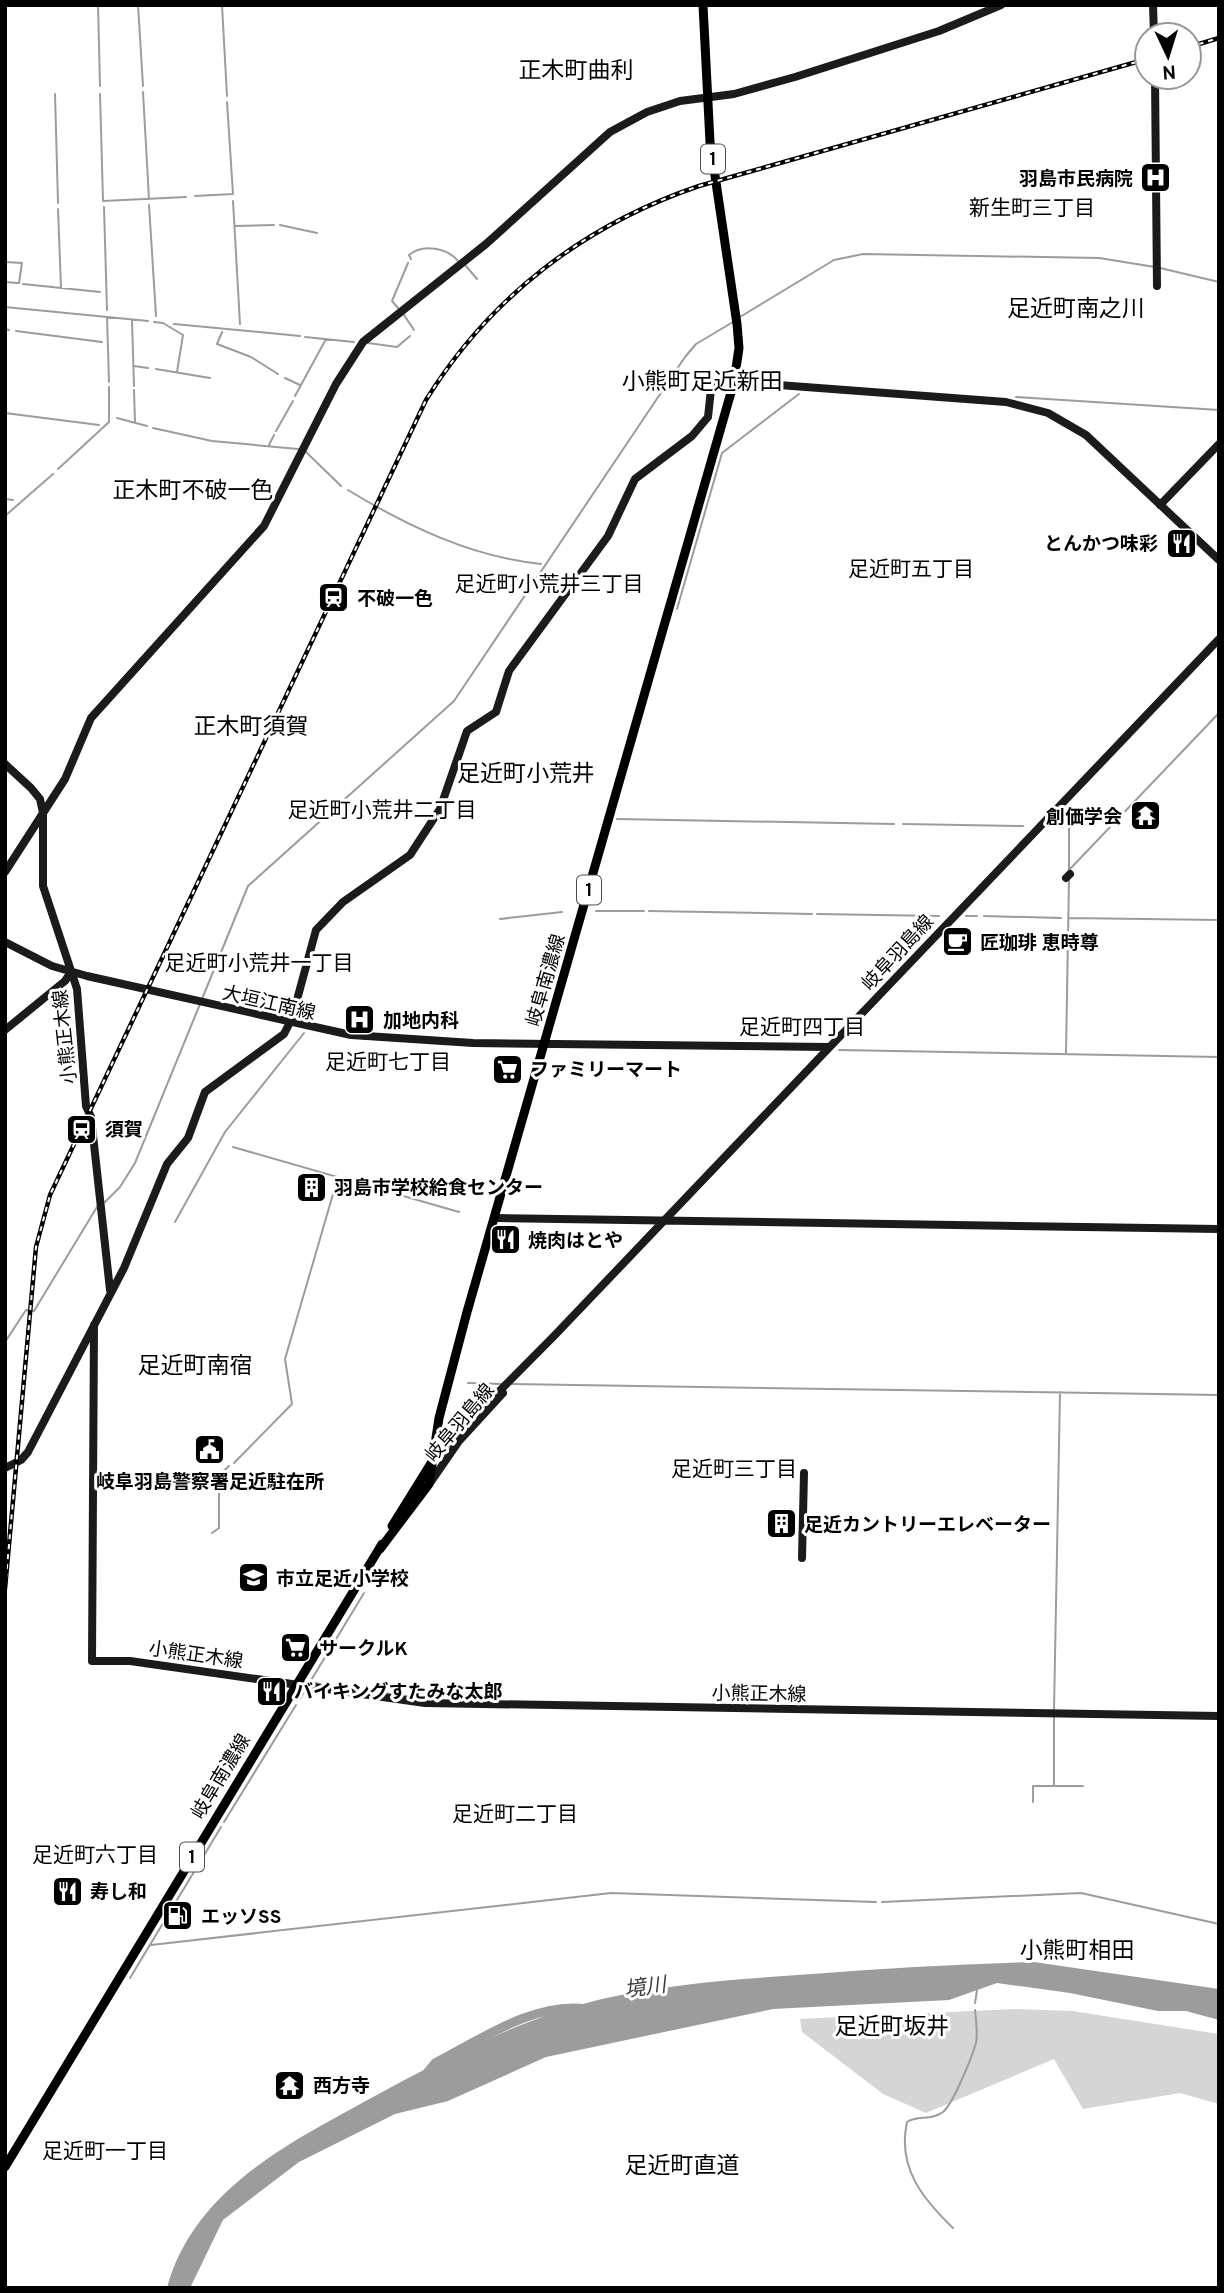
<svg xmlns="http://www.w3.org/2000/svg" width="1224" height="2293" font-family="Overpass,'Noto Sans JP',sans-serif">
<style>
.green{fill:#d5d5d5}
.water{fill:#9c9c9c}
.lines{fill:none;stroke-linecap:round;stroke-linejoin:round}
.stream{stroke:#9c9c9c;stroke-width:2}
.river{stroke:#9c9c9c;stroke-width:9}
.secondary{stroke:#1b1b1b;stroke-width:8}
.primary{stroke:#000;stroke-width:9}
.rail-casing{stroke:#000;stroke-width:4.5}
.rail{stroke:#fff;stroke-width:2;stroke-dasharray:5;stroke-linecap:butt}
.labels{text-anchor:middle;stroke-width:6;stroke-linejoin:round;paint-order:stroke}
.shield{fill:#fff;stroke:#4c4c4c;stroke-width:2}
.shield-label{font-size:18px;font-weight:bold;fill:#000}
.poi-label{font-size:19px;font-weight:bold;fill:#000;stroke:#fff;text-anchor:start}
.street-label{font-size:19px;fill:#000;stroke:#fff}
.neighbourhood-label{font-size:21px;fill:#000;stroke:#fff}
.water-label{font-size:21px;font-style:italic;fill:#3d3d3d;stroke:#fff}
.quarter-label{font-size:23px;fill:#000;stroke:#fff}
</style>
<rect width="100%" height="100%" fill="#fff"/>
<path class="green" d="M1014 2009 1072 2011 1219 2034V2104L1180 2093 1083 2109 1054 2059 926 2113 883 2094 802 2032 800 2019Z"/>
<path class="water" d="M1034 1962 1219 1989V2020L1186 2011H1158L1070 1993 997 1983 949 2000 773 2009 546 2057 448 2101 395 2114 299 2162 223 2220 190 2288H167C190 2202 268 2154 342 2114 422 2070 513 2020 602 1999 672 1983 741 1979 812 1974 886 1968 960 1964 1034 1962Z"/>
<g class="lines">
<path class="stream" d="M98 5 100 86
M138 5 143 86
M222 5 227 96
M143 92 149 199
M55 94 58 203
M100 94 103 200
M195 196 233 194 227 102
M103 201 186 197
M233 201 240 324
M149 205 156 316
M104 207 107 310
M58 209 61 288
M280 225 317 233
M235 226 274 225
M411 259 409 255C423 243 448 248 459 262
M5 262 22 263 19 283
M466 266 477 279
M1160 268 1219 282
M5 282 18 283
M23 284 100 292
M5 307 148 321
M398 308 392 301 408 263
M404 315 414 330
M107 317 109 382
M740 317 834 260 863 254 1099 258 1155 267
M132 320 134 386
M154 322 163 323 183 335 177 372
M174 324 300 336
M5 329 9 330
M16 331 102 342
M222 332 217 344 251 357 278 374
M305 337 354 342
M368 343 397 347 410 336
M134 366 148 368
M156 369 210 378
M285 378 300 385
M134 390 135 422
M295 396 326 339
M1016 397 1219 410
M5 413 99 425
M117 418 147 426
M153 428 212 441 298 449
M276 431 293 401
M269 445 274 435
M305 451 341 486
M58 469 109 422V387
M348 490C407 526 472 557 541 564
M5 499 13 500
M5 516 53 474
M677 609 722 453 799 394
M617 819 894 824
M903 824 1023 826
M1057 827H1063
M1070 869 1219 713
M1069 871V810
M596 911H644
M649 911 812 914
M817 914 939 916
M966 916H977
M984 916 1061 918
M1069 918 1219 920
M500 919 562 912
M202 999 248 886 454 701 685 357 696 344 733 322
M839 1050 1219 1057
M1066 1053 1069 880
M233 1147 459 1212
M105 1202 120 1187 135 1163 200 1004
M175 1222 225 1132 304 1033
M5 1342 26 1310 34 1311 97 1207
M468 1383 502 1384
M512 1384 1219 1395
M234 1463 292 1404 285 1359 338 1177
M212 1533 219 1528V1475L229 1466
M320 1684 310 1682 364 1593
M383 1693 429 1699
M299 1700 306 1689
M1054 1711 1060 1392
M1054 1717V1786
M1033 1802V1786H1083
M224 1822 296 1705
M882 1902 1081 1893 1219 1924
M151 1945 611 1893 876 1902
M130 1978 221 1827
M975 2003 977 1990
M953 2228C923 2199 897 2168 907 2122 918 2115 931 2121 943 2112 953 2104 972 2057 976 2043 978 2033 976 2020 975 2010"/>
<path class="river" d="M426 2074 435 2063C480 2040 535 2001 587 2009"/>
<path class="secondary" d="M1153 5 1154 35
M1155 77 1157 286
M1160 505 1219 444
M5 764 31 788 40 799 43 813V886L77 989 86 1106 91 1117 110 1290
M5 872 65 779 91 718 264 526 336 384 363 342 486 244 610 132 647 112 680 101 734 94 795 77 939 31 1001 5
M1066 878 1070 874
M5 942 52 966 87 976 351 1035 473 1043 829 1047
M5 1030 65 981 71 972
M495 1218 1219 1229
M94 1325 92 1661H130L425 1703 1219 1716
M435 1456 554 1336 1219 639
M5 1468 21 1460 28 1452 124 1268 167 1164 188 1138 205 1092 284 1034 292 1018 316 930 343 902 410 855 440 809 467 731 496 712 509 671 608 536 635 479 692 436 708 417 712 380 1006 402 1048 413 1086 435 1219 560
M430 1483 459 1441 503 1393
M802 1558 804 1473"/>
<path class="primary" d="M392 1526 433 1460
M380 1549 429 1484 439 1418 467 1312 734 382 739 348 737 324 710 142 703 5
M5 2167 382 1544"/>
<defs>
<path id="rail" d="M1189 47 1219 38
M5 1589 36 1247 50 1195 426 400C490 297 584 225 699 186L1147 59"/>
</defs>
<use href="#rail" class="rail-casing"/>
<use href="#rail" class="rail"/>
</g>
<defs>
<symbol id="hospital-square" viewBox="-11 -11 22 22"><rect x="-9" y="-9" width="18" height="18" rx="4" fill="#000" stroke="#fff"/><path d="M-5-5h3v3.5h4V-5h3V5h-3V1.5h-4V5h-3Z" fill="#fff"/></symbol>
<symbol id="restaurant-square" viewBox="-11 -11 22 22"><rect x="-9" y="-9" width="18" height="18" rx="4" fill="#000" stroke="#fff"/><path d="M-5-6h1v4h1v-4h1v4h1v-4h1v5L-1.5 .5V6h-2V.5L-5-1ZM5-6V6H3V1.5H1.5Q1.5-4 5-6Z" fill="#fff"/></symbol>
<symbol id="station-square" viewBox="-11 -11 22 22"><rect x="-9" y="-9" width="18" height="18" rx="4" fill="#000" stroke="#fff"/><path d="M-3-6H3Q5-6 5-4V2Q5 4 3 4L4.5 6H3L1.5 4h-3L-3 6H-4.5L-3 4Q-5 4-5 2V-4Q-5-6-3-6ZM-3.5-4v3h7v-3ZM-3.5 1v1.5H-2V1ZM2 1v1.5H3.5V1Z" fill="#fff"/></symbol>
<symbol id="temple-square" viewBox="-11 -11 22 22"><rect x="-9" y="-9" width="18" height="18" rx="4" fill="#000" stroke="#fff"/><path d="M0-6L5-2H3V0L6.5 2.5H4V6H1.5V3h-3V6H-4V2.5H-6.5L-3 0V-2H-5Z" fill="#fff"/></symbol>
<symbol id="cafe-square" viewBox="-11 -11 22 22"><rect x="-9" y="-9" width="18" height="18" rx="4" fill="#000" stroke="#fff"/><path d="M-5.5-4.5H6V0H3Q3 3.5 0 3.5H-2.5Q-5.5 3.5-5.5 0ZM3-3.2v2h1.7v-2ZM-6 4.5H4V6H-6Z" fill="#fff"/></symbol>
<symbol id="supermarket-square" viewBox="-11 -11 22 22"><rect x="-9" y="-9" width="18" height="18" rx="4" fill="#000" stroke="#fff"/><path d="M-6-5.5h2.5l.6 2H6L4.5 2H-2.5L-4.4-4H-6ZM-1.5 3.2a1.3 1.3 0 1 0 .1 0ZM3 3.2a1.3 1.3 0 1 0 .1 0Z" fill="#fff"/></symbol>
<symbol id="building-square" viewBox="-11 -11 22 22"><rect x="-9" y="-9" width="18" height="18" rx="4" fill="#000" stroke="#fff"/><path d="M-4-6H4V6H1V3H-1V6H-4ZM-2.5-4.3h1.7v1.8h-1.7ZM.8-4.3h1.7v1.8H.8ZM-2.5-1h1.7V.8h-1.7ZM.8-1h1.7V.8H.8Z" fill="#fff"/></symbol>
<symbol id="civic-square" viewBox="-11 -11 22 22"><rect x="-9" y="-9" width="18" height="18" rx="4" fill="#000" stroke="#fff"/><path d="M-.6-6.5H3V-4.5H.6V-3L4-1V1h2V6H-6V1h2V-1L-.6-3ZM-1.2 2.5V6h2.4V2.5Z" fill="#fff"/></symbol>
<symbol id="school-square" viewBox="-11 -11 22 22"><rect x="-9" y="-9" width="18" height="18" rx="4" fill="#000" stroke="#fff"/><path d="M0-5L7-2L0 1L-7-2ZM-4 1L0 2.5L4 1V4Q0 6-4 4Z" fill="#fff"/></symbol>
<symbol id="fuel-square" viewBox="-11 -11 22 22"><rect x="-9" y="-9" width="18" height="18" rx="4" fill="#000" stroke="#fff"/><path d="M-5.5-6h7V0h2V4h1.3V-2.5L3-4.5l.8-.8L6-3V5H2.5V1h-1V6h-7ZM-4.2-4.7v3.2H.2V-4.7Z" fill="#fff"/></symbol>
</defs>
<g fill-rule="evenodd">
<use href="#hospital-square" x="1138" y="160" width="35" height="35"/>
<use href="#restaurant-square" x="1164" y="526" width="35" height="35"/>
<use href="#station-square" x="316" y="580" width="35" height="35"/>
<use href="#temple-square" x="1128" y="798" width="35" height="35"/>
<use href="#cafe-square" x="940" y="924" width="35" height="35"/>
<use href="#hospital-square" x="342" y="1002" width="35" height="35"/>
<use href="#supermarket-square" x="490" y="1052" width="35" height="35"/>
<use href="#station-square" x="64" y="1112" width="35" height="35"/>
<use href="#building-square" x="294" y="1170" width="35" height="35"/>
<use href="#restaurant-square" x="488" y="1222" width="35" height="35"/>
<use href="#civic-square" x="192" y="1432" width="35" height="35"/>
<use href="#building-square" x="764" y="1506" width="35" height="35"/>
<use href="#school-square" x="236" y="1560" width="35" height="35"/>
<use href="#supermarket-square" x="278" y="1630" width="35" height="35"/>
<use href="#restaurant-square" x="254" y="1674" width="35" height="35"/>
<use href="#restaurant-square" x="50" y="1874" width="35" height="35"/>
<use href="#fuel-square" x="160" y="1898" width="35" height="35"/>
<use href="#temple-square" x="272" y="2068" width="35" height="35"/>
</g>
<g class="labels">
<g class="shield">
<rect x="701" y="144.5" width="24" height="29" rx="5"/>
<rect x="577" y="875.5" width="24" height="29" rx="5"/>
<rect x="180" y="1842.5" width="24" height="29" rx="5"/>
</g>
<g class="shield-label">
<text x="713" y="165">1</text>
<text x="589" y="896">1</text>
<text x="192" y="1863">1</text>
</g>
<g class="poi-label">
<text x="1133" y="185" text-anchor="end">羽島市民病院</text>
<text x="1158" y="550" text-anchor="end">とんかつ味彩</text>
<text x="357" y="605">不破一色</text>
<text x="1122" y="823" text-anchor="end">創価学会</text>
<text x="980" y="949">匠珈琲 恵時尊</text>
<text x="383" y="1027">加地内科</text>
<text x="530" y="1076">ファミリーマート</text>
<text x="105" y="1136">須賀</text>
<text x="334" y="1194">羽島市学校給食センター</text>
<text x="528" y="1247">焼肉はとや</text>
<text x="210" y="1488" text-anchor="middle">岐阜羽島警察署足近駐在所</text>
<text x="804" y="1531">足近カントリーエレベーター</text>
<text x="276" y="1585">市立足近小学校</text>
<text x="319" y="1655">サークルK</text>
<text x="294" y="1698">バイキングすたみな太郎</text>
<text x="90" y="1898">寿し和</text>
<text x="201" y="1923">エッソSS</text>
<text x="313" y="2092">西方寺</text>
</g>
<g class="street-label">
<text transform="translate(897 952) rotate(-47)" y="7">岐阜羽島線</text>
<text transform="translate(545 980) rotate(-74)" y="7">岐阜南濃線</text>
<text transform="translate(269 1002) rotate(13)" y="7">大垣江南線</text>
<text transform="translate(64 1037) rotate(-96)" y="7">小熊正木線</text>
<text transform="translate(459 1422) rotate(-50)" y="7">岐阜羽島線</text>
<text transform="translate(196 1654) rotate(8)" y="7">小熊正木線</text>
<text transform="translate(759 1693) rotate(1)" y="7">小熊正木線</text>
<text transform="translate(220 1776) rotate(-59)" y="7">岐阜南濃線</text>
</g>
<g class="neighbourhood-label">
<text x="1032" y="215">新生町三丁目</text>
<text x="911" y="576">足近町五丁目</text>
<text x="549" y="591">足近町小荒井三丁目</text>
<text x="382" y="817">足近町小荒井二丁目</text>
<text x="259" y="970">足近町小荒井一丁目</text>
<text x="802" y="1034">足近町四丁目</text>
<text x="388" y="1069">足近町七丁目</text>
<text x="734" y="1476">足近町三丁目</text>
<text x="515" y="1821">足近町二丁目</text>
<text x="95" y="1862">足近町六丁目</text>
<text x="105" y="2158">足近町一丁目</text>
</g>
<g class="water-label">
<text transform="translate(645 1987) rotate(-8)" y="7">境川</text>
</g>
<g class="quarter-label">
<text x="576" y="78">正木町曲利</text>
<text x="1076" y="316">足近町南之川</text>
<text x="702" y="389">小熊町足近新田</text>
<text x="193" y="498">正木町不破一色</text>
<text x="251" y="734">正木町須賀</text>
<text x="526" y="781">足近町小荒井</text>
<text x="195" y="1373">足近町南宿</text>
<text x="1077" y="1958">小熊町相田</text>
<text x="892" y="2034">足近町坂井</text>
<text x="682" y="2173">足近町直道</text>
</g>
</g>
<rect width="1224" height="2293" fill="none" stroke="#000000" stroke-width="14"/>
<g transform="translate(1168 56) rotate(176)"><circle r="33" fill="#ffffff" stroke="#999999" stroke-width="2"/>
<path d="M0-5L12 26L0 18L-12 26Z" fill="#000000"/>
<text y="-10" font-size="19" font-weight="bold" text-anchor="middle" fill="#000000">N</text>
</g>
</svg>
